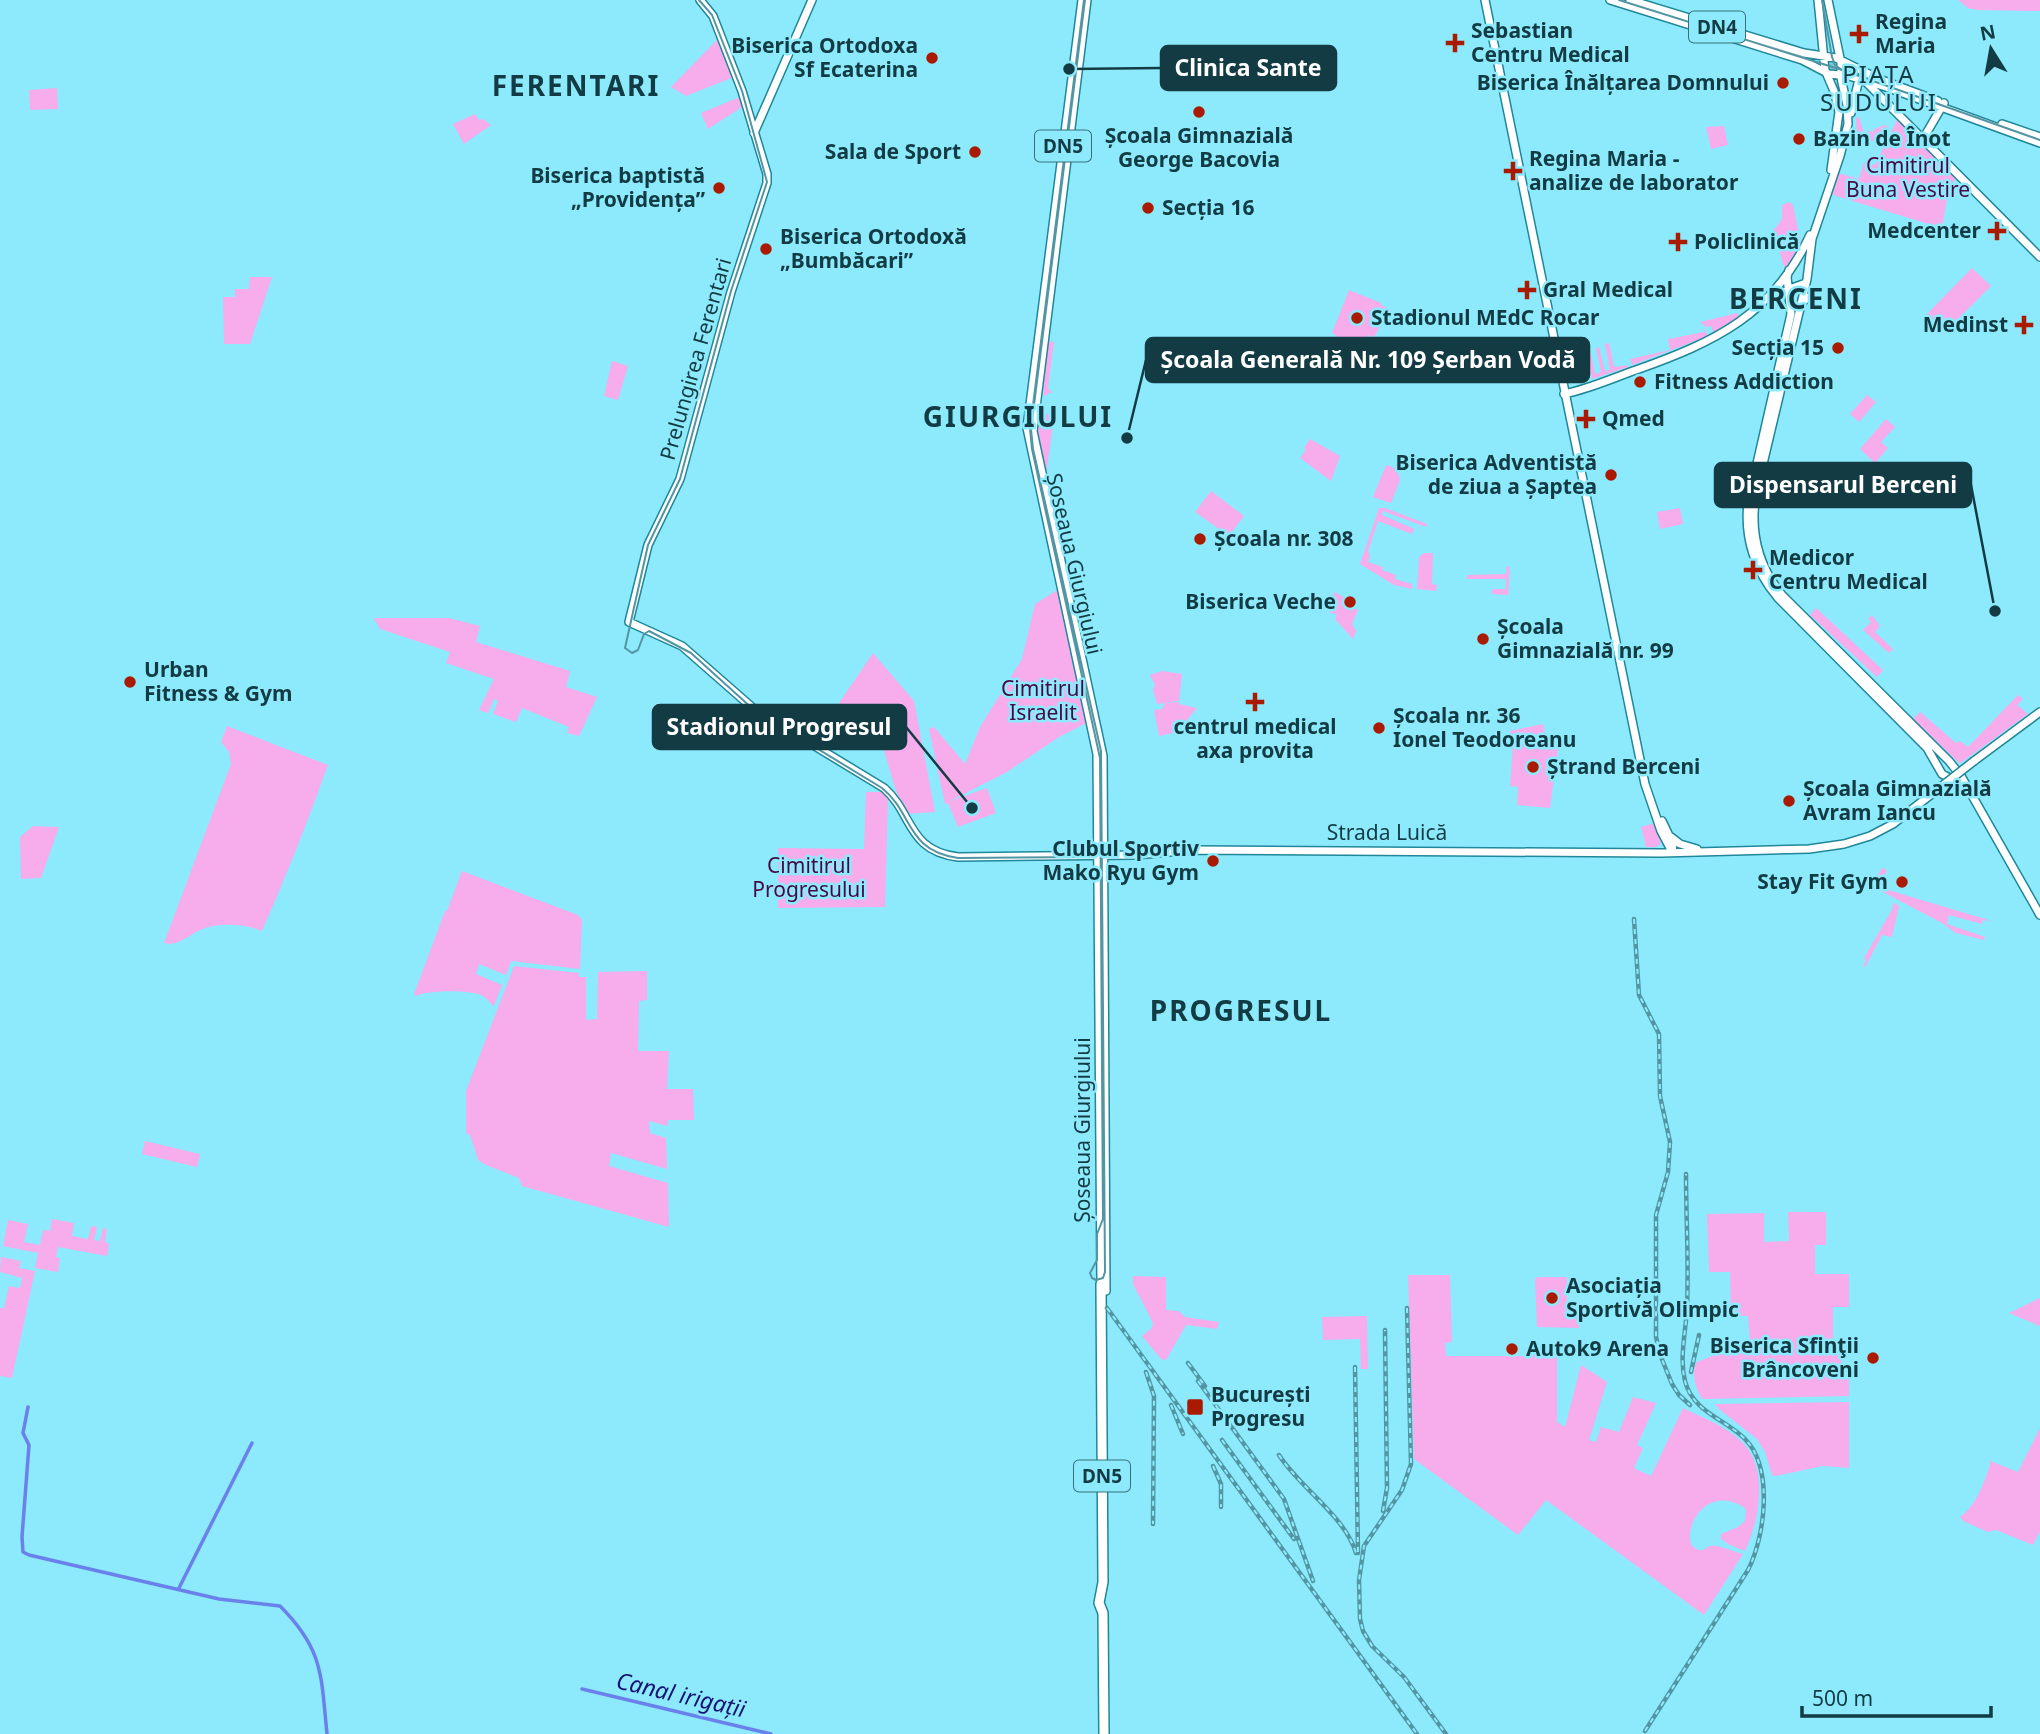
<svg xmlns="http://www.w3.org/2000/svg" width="2040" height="1734" font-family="'Noto Sans',sans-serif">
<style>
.green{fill:#f7aceb}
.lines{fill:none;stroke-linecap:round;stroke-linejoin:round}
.canal{stroke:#6a80ea;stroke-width:3.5}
.major-tunnel{stroke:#74c7d8;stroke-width:7;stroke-dasharray:7 3.5;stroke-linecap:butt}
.major-casing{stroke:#1f8799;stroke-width:10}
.highway-casing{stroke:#1f8799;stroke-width:12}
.major{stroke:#fff;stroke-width:7}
.highway{stroke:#fff;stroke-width:9}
.tram{stroke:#5296a4;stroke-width:2}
.rail-casing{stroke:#5296a4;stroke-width:4.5}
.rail{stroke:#8deafd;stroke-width:2;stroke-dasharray:5;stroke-linecap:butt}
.major-bridge-casing{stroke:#1f8799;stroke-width:10;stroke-linecap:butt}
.major-bridge{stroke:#fff;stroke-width:7}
.poi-dot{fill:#a91a00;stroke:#8deafd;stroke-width:2.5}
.labels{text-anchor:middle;stroke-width:5;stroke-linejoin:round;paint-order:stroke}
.shield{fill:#8deafd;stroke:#37707b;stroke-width:2}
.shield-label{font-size:19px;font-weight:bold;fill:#123b43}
.poi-label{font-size:21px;font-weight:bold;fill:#123b43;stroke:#8deafd;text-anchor:start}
.park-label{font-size:21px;fill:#480942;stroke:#8deafd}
.street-label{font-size:21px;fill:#123b43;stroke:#8deafd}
.water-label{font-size:23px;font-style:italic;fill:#171473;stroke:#8deafd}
.quarter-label{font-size:24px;letter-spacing:2px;fill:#123b43;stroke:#8deafd}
.district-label{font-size:28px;font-weight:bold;letter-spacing:2px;fill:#123b43;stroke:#8deafd}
.leader{fill:none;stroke:#123b43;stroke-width:2.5}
.callout-dot{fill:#123b43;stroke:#8deafd;stroke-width:2.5}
.callout{fill:#123b43;stroke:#123b43;stroke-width:2.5}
.callout-label{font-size:23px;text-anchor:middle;font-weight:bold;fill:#fff}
</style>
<rect width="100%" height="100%" fill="#8deafd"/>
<path class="green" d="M1958 0H2040V11L1978 10 1968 8Z
M718 39 734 77 686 96 671 87Z
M57 88 58 109 30 110 29 90Z
M740 97 742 107 708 129 701 113Z
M475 114 479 120 483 119 491 125 464 144 453 124Z
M1859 117 1864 133 1870 131 1873 133V130L1884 125 1888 127 1883 136 1879 138V143L1857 136 1856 118Z
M1898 118 1956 177 1948 193 1942 228 1833 195 1838 173 1859 179 1864 162 1875 165Z
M1724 126 1728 145 1711 149 1706 127Z
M1790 202 1793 205 1801 243 1786 268 1783 264 1774 230 1782 219V205Z
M1972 268 1991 286 1942 335 1926 315Z
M250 277H272L250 344H224L223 297H235V289H249Z
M1349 290 1381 303V305L1393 311 1391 315 1379 309 1374 322 1381 311 1387 315 1374 337 1368 335 1364 346 1357 343 1356 346 1336 338 1337 336 1332 333Z
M1738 313 1739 317 1714 333 1711 326 1706 327 1700 322Z
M1703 327 1708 336 1632 365 1630 359 1670 350 1668 339 1704 332Z
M1047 341 1054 342 1048 388 1052 392 1044 396 1043 383Z
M1609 343 1614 367 1627 365 1628 367 1592 379 1586 350 1590 349 1595 374 1601 372 1596 348 1599 347 1605 371 1610 370 1605 344Z
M612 361 628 366 618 400 604 396Z
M1867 395 1876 402 1859 422 1850 414Z
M1041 411 1054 418 1046 475 1037 432Z
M1886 419 1895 427 1881 442 1888 448 1875 463 1860 449Z
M1310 439 1340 456 1331 481 1300 458 1306 450 1304 448Z
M1386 465 1397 469 1400 480 1391 503 1373 497Z
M1211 491 1244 516 1229 536 1195 512Z
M1379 508H1385L1427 524 1426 527 1383 511 1382 515 1424 533 1414 529 1412 534 1378 521 1368 551 1370 556 1368 562 1383 567 1382 570 1396 575 1395 579 1412 584V589L1394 585 1360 564Z
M1680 508 1683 524 1660 529 1657 512Z
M1424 553H1433L1432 584 1437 585 1436 591 1417 589 1419 557Z
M1507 566 1510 567 1508 595 1492 594V589H1506V579H1467V575L1506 574Z
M1059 589 1088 722 1059 737 1007 772 950 801 987 788 996 813 958 827 948 803 945 804 929 729 934 727 965 764 980 727 1022 659 1035 604Z
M1334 592 1344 597 1341 605 1347 604 1358 610 1352 624 1356 631 1353 639 1335 619 1337 615 1327 611Z
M1816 608 1883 670 1877 677 1810 615Z
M1872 615 1880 626 1875 632 1893 649 1889 653 1863 630 1871 622 1868 619Z
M374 618H449L480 626 476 642 570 671 566 687 597 697 579 736 567 733 569 727 522 708 516 722 493 714 498 701 494 699 488 713 479 710 494 679 446 663 450 652 380 629Z
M873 653 914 701 935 812 906 814 895 788 881 740 861 739 829 718Z
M1162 671 1182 674 1179 701 1157 704 1153 690 1155 685 1150 675Z
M2018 695 2023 699 2017 705 2028 714 1962 762 1959 763 1913 719 1920 712 1956 743 1960 741 1968 747Z
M1179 702V704L1197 708 1177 732 1159 736 1154 710 1162 709 1165 703Z
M1543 724 1548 748H1558L1550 808 1517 805 1518 787 1510 786 1513 743H1510V731Z
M227 726 328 765C308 821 286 876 262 931 245 924 218 922 200 930 189 935 177 947 164 943L231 764 229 752 221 742Z
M866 792H883L888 797 885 907 778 908V848L864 849Z
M1655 823 1661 844 1655 847H1646L1641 827Z
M33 826 59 827 41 878 21 879 20 837Z
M1882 868 1887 870 1878 887 1992 921 1983 920 1982 924 1949 915 1947 924 1985 937 1984 940 1956 933 1942 923 1872 886Z
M462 871 578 915 582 920 580 969 511 961 506 975 479 964 476 974 502 985 494 1006C490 1003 486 997 481 995 468 990 429 990 416 996L414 994 445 911H447Z
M1894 903 1899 906 1892 937 1882 935 1865 967 1863 966 1866 960 1864 958 1893 908 1892 907Z
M514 966 579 973V977H586V1020L597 1019 598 972 647 971V1000L639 1001 638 1051H669L667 1089H693L694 1120H668L667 1126 649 1121 650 1133 666 1138 667 1169 611 1153 609 1166 668 1183 669 1227 522 1186 519 1178 486 1165 478 1160 470 1135 466 1133V1091Z
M145 1141 200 1154 197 1167 142 1154Z
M1788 1212H1826V1245H1815V1274H1849V1307H1833V1345H1842V1375L1849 1376V1396L1702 1399C1696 1388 1690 1373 1697 1362L1750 1341 1748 1316H1731L1730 1272H1709L1707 1214 1764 1213V1242L1789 1241Z
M52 1219 74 1223 72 1236 88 1239 91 1226 97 1227 94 1240 100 1241 103 1228 107 1229 105 1242 109 1244 107 1256 58 1247 56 1257 60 1258 58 1272 35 1268 38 1253 3 1246 8 1220 28 1224 24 1242 40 1245 43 1230 50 1231Z
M1 1257 21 1261 19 1268 35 1271 12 1378 0 1376V1308H4L9 1286 20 1288 22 1278 0 1272Z
M1408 1275H1450L1452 1342 1445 1343 1446 1356H1533L1535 1349 1557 1354V1422L1565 1427 1581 1365 1607 1382 1589 1440 1596 1442 1601 1427 1619 1432 1633 1397 1656 1403 1637 1445 1643 1448 1634 1468 1651 1476 1683 1408C1703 1418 1728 1427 1743 1443 1769 1470 1759 1521 1745 1551L1728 1544 1721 1539V1534L1738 1527 1745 1521 1746 1510C1742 1505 1739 1504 1732 1502 1695 1491 1677 1548 1700 1550 1704 1551 1707 1547 1710 1546 1719 1544 1734 1552 1743 1554L1704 1615 1546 1500 1518 1535 1414 1459Z
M1133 1276 1166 1277V1310L1179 1311 1185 1317 1219 1322 1217 1329 1186 1325 1166 1360 1161 1359 1142 1336 1152 1328 1153 1323 1133 1284Z
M1537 1277H1567V1311L1580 1312 1579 1328 1537 1327 1535 1279Z
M2040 1298V1326L2009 1313Z
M1367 1316 1368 1369H1361L1360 1339 1323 1340 1322 1317Z
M1849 1402V1468L1823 1466 1775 1476 1772 1475 1765 1452 1757 1439 1719 1409 1715 1404Z
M2040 1428V1531L2033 1545 1996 1530 1988 1532 1963 1521 1960 1517C1976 1506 1984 1483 1990 1465V1461L2018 1472Z"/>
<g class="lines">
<path class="canal" d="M28 1407 23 1433 29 1445 22 1537 23 1552 29 1555 219 1599 280 1606C324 1650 321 1676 327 1734
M179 1588 252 1443
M582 1689 771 1734"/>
<path class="major-tunnel" d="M1828 53 1837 85"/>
<defs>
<path id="major" d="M700 0 713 16 742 91 767 174V183L731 292 680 479 648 545 629 622 682 646 754 709 884 788C913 813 907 851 958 857L1135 855 1193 850 1661 853 1809 849 1844 844 1870 836 1893 824 1933 793
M1082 0 1027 428 1097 754 1101 1284
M1087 0 1033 431 1103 756 1106 1291
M1485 0 1645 784 1661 831 1672 852
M1610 0 1802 60 1829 74 1849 76 1886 87 2040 143
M1630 0 1804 53 1836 58 1879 79 1938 101
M1818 0 1825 70 1834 91 1839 112 1831 170
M1828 0 1841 63V78L1847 105 1848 124 1840 156 1812 239 1807 279 1757 489C1749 528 1756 563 1782 595L1949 761 1961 776 2040 915
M1867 83 2040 257
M1851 113 1859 79
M2002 124 2040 137
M754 133 812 0
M1923 139 1944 103
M1789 270 1787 277 1791 314 1748 503C1744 538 1755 571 1778 598L1927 748 1942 774 1964 786
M1770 296 1806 283
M1801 303 1809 297H1818
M1564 394C1589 389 1613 378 1636 370 1715 342 1773 315 1810 235
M1974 761 2040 712
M1662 821 1673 844 1672 852
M1671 837 1680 844 1697 849"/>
<path id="highway" d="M1101 1284 1103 1582 1099 1603 1103 1613 1104 1734"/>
</defs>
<use href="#major" class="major-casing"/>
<use href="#highway" class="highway-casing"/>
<use href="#major" class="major"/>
<use href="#highway" class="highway"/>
<path class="tram" d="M699 0 712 15 742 91 767 182 731 291 680 479 648 545 625 648 632 653 638 650 644 634 649 631 691 653 754 710 882 788C914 814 905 850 958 858L1095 857 1102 848
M1084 0 1030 429 1032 449 1100 758 1103 1219 1097 1234V1260L1090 1273 1092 1278 1096 1280 1103 1278 1105 1272 1101 751 1033 449 1031 429 1085 0
M1619 0 1842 70 2040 140
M1822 0 1832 57 1835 65 1842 70"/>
<defs>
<path id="rail" d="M1634 919 1639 995 1659 1034 1660 1096 1670 1142 1668 1172 1656 1215V1337L1661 1357 1672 1384 1679 1395 1690 1405
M1107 1308 1417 1734
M1407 1308 1411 1464 1402 1490 1364 1546 1359 1580 1360 1619 1363 1631 1372 1646 1404 1677 1446 1734
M1188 1363 1205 1386
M1355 1367 1358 1553
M1146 1372 1154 1396 1153 1524
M1691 1372 1699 1335
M1198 1381 1284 1499 1313 1581
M1171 1405 1183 1434
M1222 1440 1294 1539
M1279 1455C1300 1488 1345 1516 1356 1553
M1213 1466 1221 1484V1507
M1383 1511 1387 1488 1385 1330
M1645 1731 1748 1570C1765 1537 1774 1468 1745 1439 1725 1419 1693 1412 1685 1381 1679 1357 1686 1332 1687 1307 1689 1263 1686 1219 1686 1174"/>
</defs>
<use href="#rail" class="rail-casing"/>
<use href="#rail" class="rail"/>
<defs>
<path id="major-bridge" d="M1933 793 1974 761"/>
</defs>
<use href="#major-bridge" class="major-bridge-casing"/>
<use href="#major-bridge" class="major-bridge"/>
</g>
<g class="poi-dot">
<path d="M1855.5 23.5h7v7h7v7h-7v7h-7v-7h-7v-7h7z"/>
<path d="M1451.5 32.5h7v7h7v7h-7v7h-7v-7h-7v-7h7z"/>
<circle cx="932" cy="58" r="7"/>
<circle cx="1783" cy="83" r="7"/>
<circle cx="1199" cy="112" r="7"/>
<circle cx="1799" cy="139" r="7"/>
<circle cx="975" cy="152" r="7"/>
<path d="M1509.5 160.5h7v7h7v7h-7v7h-7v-7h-7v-7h7z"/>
<circle cx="719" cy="188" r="7"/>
<circle cx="1148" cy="208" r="7"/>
<path d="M1993.5 220.5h7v7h7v7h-7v7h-7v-7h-7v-7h7z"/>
<path d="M1674.5 231.5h7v7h7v7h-7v7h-7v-7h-7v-7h7z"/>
<circle cx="766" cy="249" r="7"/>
<path d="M1523.5 279.5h7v7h7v7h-7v7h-7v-7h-7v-7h7z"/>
<circle cx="1357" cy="318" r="7"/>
<path d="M2020.5 314.5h7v7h7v7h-7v7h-7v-7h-7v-7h7z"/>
<circle cx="1838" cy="348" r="7"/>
<circle cx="1640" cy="382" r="7"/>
<path d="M1582.5 408.5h7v7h7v7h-7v7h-7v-7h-7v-7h7z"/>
<circle cx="1611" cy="475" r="7"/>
<circle cx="1200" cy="539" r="7"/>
<path d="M1749.5 559.5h7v7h7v7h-7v7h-7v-7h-7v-7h7z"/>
<circle cx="1350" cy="602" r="7"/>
<circle cx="1483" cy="639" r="7"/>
<circle cx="130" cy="682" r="7"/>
<path d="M1251.5 691.5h7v7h7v7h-7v7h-7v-7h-7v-7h7z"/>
<circle cx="1379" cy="728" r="7"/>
<circle cx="1533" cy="767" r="7"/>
<circle cx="1789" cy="801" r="7"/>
<circle cx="1213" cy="861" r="7"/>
<circle cx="1902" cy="882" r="7"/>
<circle cx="1552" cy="1298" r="7"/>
<circle cx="1512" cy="1349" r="7"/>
<circle cx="1873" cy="1358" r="7"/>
<rect x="1186" y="1398" width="18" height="18" rx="3.5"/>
</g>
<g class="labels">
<g class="shield">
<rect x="1689" y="11.5" width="56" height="31" rx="5"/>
<rect x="1035" y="130.5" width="56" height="31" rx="5"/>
<rect x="1074" y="1460.5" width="56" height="31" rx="5"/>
</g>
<g class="shield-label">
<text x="1717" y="34">DN4</text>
<text x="1063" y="153">DN5</text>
<text x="1102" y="1483">DN5</text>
</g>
<g class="poi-label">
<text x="1875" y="29">Regina<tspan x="1875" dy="24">Maria</tspan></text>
<text x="1471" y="38">Sebastian<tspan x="1471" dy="24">Centru Medical</tspan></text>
<text x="918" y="53" text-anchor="end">Biserica Ortodoxa<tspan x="918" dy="24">Sf Ecaterina</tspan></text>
<text x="1769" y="90" text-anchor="end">Biserica Înălțarea Domnului</text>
<text x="1199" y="143" text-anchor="middle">Școala Gimnazială<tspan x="1199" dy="24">George Bacovia</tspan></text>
<text x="1813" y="146">Bazin de Înot</text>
<text x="961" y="159" text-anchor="end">Sala de Sport</text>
<text x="1529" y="166">Regina Maria -<tspan x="1529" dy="24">analize de laborator</tspan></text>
<text x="705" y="183" text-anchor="end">Biserica baptistă<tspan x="705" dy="24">„Providența”</tspan></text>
<text x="1162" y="215">Secția 16</text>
<text x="1981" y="238" text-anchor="end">Medcenter</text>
<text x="780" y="244">Biserica Ortodoxă<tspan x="780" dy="24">„Bumbăcari”</tspan></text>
<text x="1694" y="249">Policlinică</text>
<text x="1543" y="297">Gral Medical</text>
<text x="1371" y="325">Stadionul MEdC Rocar</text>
<text x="2008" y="332" text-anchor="end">Medinst</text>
<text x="1824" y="355" text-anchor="end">Secția 15</text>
<text x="1654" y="389">Fitness Addiction</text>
<text x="1602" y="426">Qmed</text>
<text x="1597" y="470" text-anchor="end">Biserica Adventistă<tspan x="1597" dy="24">de ziua a Șaptea</tspan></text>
<text x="1214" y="546">Școala nr. 308</text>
<text x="1769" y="565">Medicor<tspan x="1769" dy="24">Centru Medical</tspan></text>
<text x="1336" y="609" text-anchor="end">Biserica Veche</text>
<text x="1497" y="634">Școala<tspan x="1497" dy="24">Gimnazială nr. 99</tspan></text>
<text x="144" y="677">Urban<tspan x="144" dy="24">Fitness &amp; Gym</tspan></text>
<text x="1393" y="723">Școala nr. 36<tspan x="1393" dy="24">Ionel Teodoreanu</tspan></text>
<text x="1255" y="734" text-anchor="middle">centrul medical<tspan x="1255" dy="24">axa provita</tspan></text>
<text x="1547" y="774">Ștrand Berceni</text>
<text x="1803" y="796">Școala Gimnazială<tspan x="1803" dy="24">Avram Iancu</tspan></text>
<text x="1199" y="856" text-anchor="end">Clubul Sportiv<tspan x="1199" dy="24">Mako Ryu Gym</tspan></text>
<text x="1888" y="889" text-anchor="end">Stay Fit Gym</text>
<text x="1566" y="1293">Asociația<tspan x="1566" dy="24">Sportivă Olimpic</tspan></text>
<text x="1859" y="1353" text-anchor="end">Biserica Sfinţii<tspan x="1859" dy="24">Brâncoveni</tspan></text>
<text x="1526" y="1356">Autok9 Arena</text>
<text x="1211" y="1402">București<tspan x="1211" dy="24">Progresu</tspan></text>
</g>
<g class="park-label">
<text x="1908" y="173">Cimitirul<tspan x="1908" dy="24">Buna Vestire</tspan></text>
<text x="1043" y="696">Cimitirul<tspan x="1043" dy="24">Israelit</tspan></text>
<text x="809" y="873">Cimitirul<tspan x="809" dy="24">Progresului</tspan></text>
</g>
<g class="street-label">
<text transform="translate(696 359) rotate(-74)" y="7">Prelungirea Ferentari</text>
<text transform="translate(1074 564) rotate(77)" y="7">Șoseaua Giurgiului</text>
<text x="1387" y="840">Strada Luică</text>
<text transform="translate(1083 1130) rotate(-90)" y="7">Șoseaua Giurgiului</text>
</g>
<g class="water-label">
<text transform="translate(681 1695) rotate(13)" y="8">Canal irigații</text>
</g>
<g class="quarter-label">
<text x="1879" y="83">PIAȚA<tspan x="1879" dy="28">SUDULUI</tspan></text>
</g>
<g class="district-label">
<text x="576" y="96">FERENTARI</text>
<text x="1796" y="309">BERCENI</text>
<text x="1018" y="427">GIURGIULUI</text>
<text x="1241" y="1021">PROGRESUL</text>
</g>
</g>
<path class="leader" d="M1069 69L1161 68M1127 438L1146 360M1995 611L1971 485M972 808L906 727"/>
<g class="callout-dot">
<circle cx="1069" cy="69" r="7"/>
<circle cx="1127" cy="438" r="7"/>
<circle cx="1995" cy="611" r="7"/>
<circle cx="972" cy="808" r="7"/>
</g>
<g class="callout">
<rect x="1161" y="46" width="175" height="44" rx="7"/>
<rect x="1146" y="338" width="443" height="44" rx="7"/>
<rect x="1715" y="463" width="256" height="44" rx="7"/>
<rect x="653" y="705" width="253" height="44" rx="7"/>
</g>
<g class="callout-label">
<text x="1248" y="76">Clinica Sante</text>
<text x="1368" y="368">Școala Generală Nr. 109 Șerban Vodă</text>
<text x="1843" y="493">Dispensarul Berceni</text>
<text x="779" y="735">Stadionul Progresul</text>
</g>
<g transform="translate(1991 49) rotate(349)" stroke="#8deafd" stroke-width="5" paint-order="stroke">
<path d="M0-5L12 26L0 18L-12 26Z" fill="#123b43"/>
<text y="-10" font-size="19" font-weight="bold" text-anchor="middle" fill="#123b43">N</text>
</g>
<path d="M1802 1706v10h189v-10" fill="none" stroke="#123b43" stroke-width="3.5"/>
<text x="1812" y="1706" font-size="21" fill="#123b43" stroke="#8deafd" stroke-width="5" paint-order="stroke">500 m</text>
</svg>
